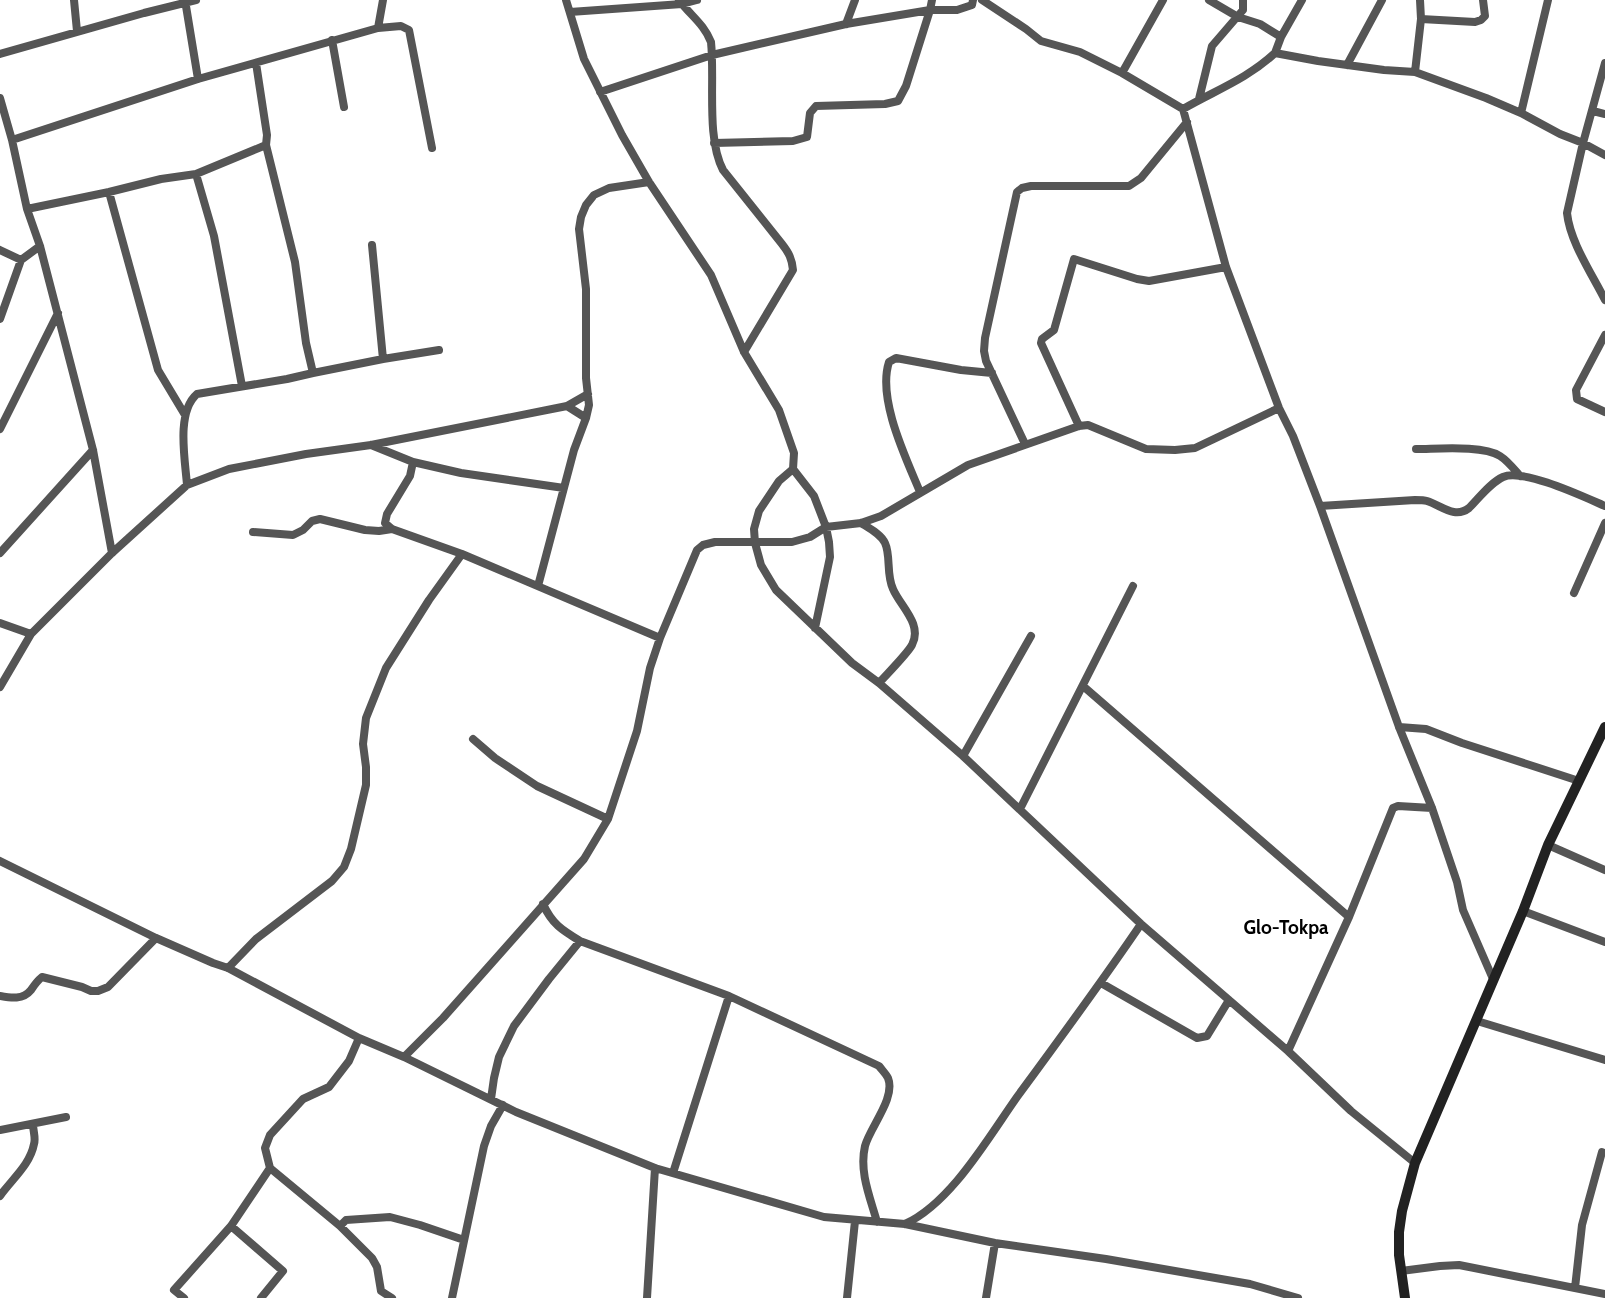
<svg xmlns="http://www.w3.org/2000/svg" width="1605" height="1298" font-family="Cabin,sans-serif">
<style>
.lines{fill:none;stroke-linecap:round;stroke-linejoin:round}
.minor{stroke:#555;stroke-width:8}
.secondary{stroke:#222;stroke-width:10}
.labels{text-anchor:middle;stroke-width:4.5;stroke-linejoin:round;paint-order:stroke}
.quarter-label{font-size:19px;font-weight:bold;fill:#000;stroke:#fff}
</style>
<rect width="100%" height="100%" fill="#fff"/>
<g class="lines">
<path class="minor" d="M74 0 77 31
M185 0 198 79
M566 0 584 59 622 135 649 182 711 275 744 352 779 410 794 453 793 469 779 481 759 511 754 529 755 543 761 565 776 590 852 663 879 683 963 756 1141 924 1288 1051 1351 1111 1415 1163
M679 0C691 16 704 24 711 42 715 80 706 138 723 170L782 244C789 253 792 259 793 270L744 352
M982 0 1026 29 1041 41 1080 52 1122 73 1183 109 1226 267 1279 408 1293 436 1320 506 1399 727 1432 808 1457 882 1463 910 1493 979
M1209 0 1238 17 1260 24 1281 37
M570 12 682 4 697 0
M1421 19 1475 22 1481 20 1485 16 1483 0
M846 24 855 0
M378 28 401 26 409 30 432 148
M332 40 344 107
M1275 53 1281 37 1302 0
M0 54 144 13 196 0
M1605 63 1583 143 1567 213C1570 242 1592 274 1605 300
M1347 65 1382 0
M1415 72 1421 19 1420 0
M1122 73 1163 0
M600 92 712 55 846 24 930 10H957L972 5 973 0
M0 98 12 140 27 209 40 246 93 450 112 553
M1199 99 1212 46 1243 10V0
M1183 109C1216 90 1247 79 1275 53L1318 61 1384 70 1415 72 1486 98 1521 113 1560 134 1583 143 1605 155
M1593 111 1605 114
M1521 113 1548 0
M12 140 198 79 378 28 383 0
M714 143 793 141 807 137 810 113 816 106 885 104 898 101 906 86 930 10 932 0
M196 174 214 236 242 386
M109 192 158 370 185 415
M27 209 109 192 161 179 196 174 266 145 267 135 256 63
M372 245 383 359
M0 250 21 260 40 246
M0 319 21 260
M1605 335 1576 390 1577 399 1605 412
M313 373 383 359 439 350
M567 406 586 418
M1079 426 1041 343 1042 339 1054 330 1074 259 1137 279 1149 281 1226 267
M0 429 58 313
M1025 444 986 361 984 351 985 338 1017 192 1022 188 1031 186H1129L1141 178 1187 122
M371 445 413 462 410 476 387 514 385 523 392 529 462 554 660 638
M1416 449C1438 449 1483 445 1500 456 1508 461 1514 469 1520 476
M413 462 461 473 564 488
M793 469 814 496 826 527 829 542 830 557 815 628
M187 485C185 459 176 412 197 394L287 379 313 373 306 343 295 262 266 145
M920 492C906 458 877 399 889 362L896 358 961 370 992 373
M1320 506 1415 500C1419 500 1424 500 1427 501 1442 506 1455 519 1469 508 1479 498 1490 483 1503 477 1523 468 1584 497 1605 506
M861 523C869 528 881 534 885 543 891 556 886 574 893 589 900 606 923 624 912 645 907 654 887 674 879 683
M253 532 293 535 303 530 312 521 320 519 365 530 379 531 392 529
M0 553 93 450
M538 586 574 450 586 418 589 405 586 378V289L579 229 581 217 586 205 594 195 609 188 649 182
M1574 593 1605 523
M0 623 31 634
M1083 686 1349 917
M0 687 31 634 112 553 187 485 229 469 306 454 371 445 567 406 588 394
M1399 727 1426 729 1462 743 1579 781
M473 739 495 758 537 786 608 819
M963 756 1031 636
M1020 809 1133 586
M1548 845 1605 870
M0 861 156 938 213 963 228 968 359 1038 404 1057 516 1112 655 1168 824 1217 905 1224 995 1243 1106 1259 1250 1284 1298 1298
M543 904C552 924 562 930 580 941L729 996 879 1066C882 1070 886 1074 888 1078 896 1098 870 1127 865 1146 859 1172 870 1197 877 1222
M1523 911 1605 942
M228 968 256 939 332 881 344 867 351 849 366 785V767L363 744 366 718 386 668 429 600 462 554
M1101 983 1197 1038 1207 1036 1229 1000
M0 996C11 998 23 1000 31 990 35 984 37 981 42 977L82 987 91 991H98L108 987 156 938
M1477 1021 1605 1060
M1288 1051 1349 917 1393 808 1398 806 1432 808
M404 1057 443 1018 584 859 608 819 637 731 650 668 660 638 697 550 703 545 715 542H792L810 537 826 527 861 523 881 516 968 465 1079 426 1088 425 1146 449 1175 450 1195 448 1279 408
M491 1099 494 1078 499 1057 514 1026 549 979 580 941
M0 1130 66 1117
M270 1168 340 1226 372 1258 377 1267 381 1291 392 1298
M673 1173 729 996
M0 1196C12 1179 30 1165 34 1144 36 1138 33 1131 33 1124
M905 1224C951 1203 988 1138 1017 1097 1059 1040 1101 983 1141 924
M231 1226 270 1168 265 1148 270 1135 303 1099 329 1087 349 1061 359 1038
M340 1226 346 1220 390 1217 420 1225 464 1240
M1401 1271 1440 1266 1459 1265 1605 1294
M1575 1288 1582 1225 1602 1152
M184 1298 174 1290 231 1226 283 1271 261 1298
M452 1298 484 1146 491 1126 503 1105
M647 1298 655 1168
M847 1298 855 1221
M986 1298 995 1243"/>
<path class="secondary" d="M1405 1298 1399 1255V1232L1402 1211 1415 1163 1523 911 1548 845 1605 727"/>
</g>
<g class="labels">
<g class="quarter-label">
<text x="1286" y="934">Glo-Tokpa</text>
</g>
</g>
</svg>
